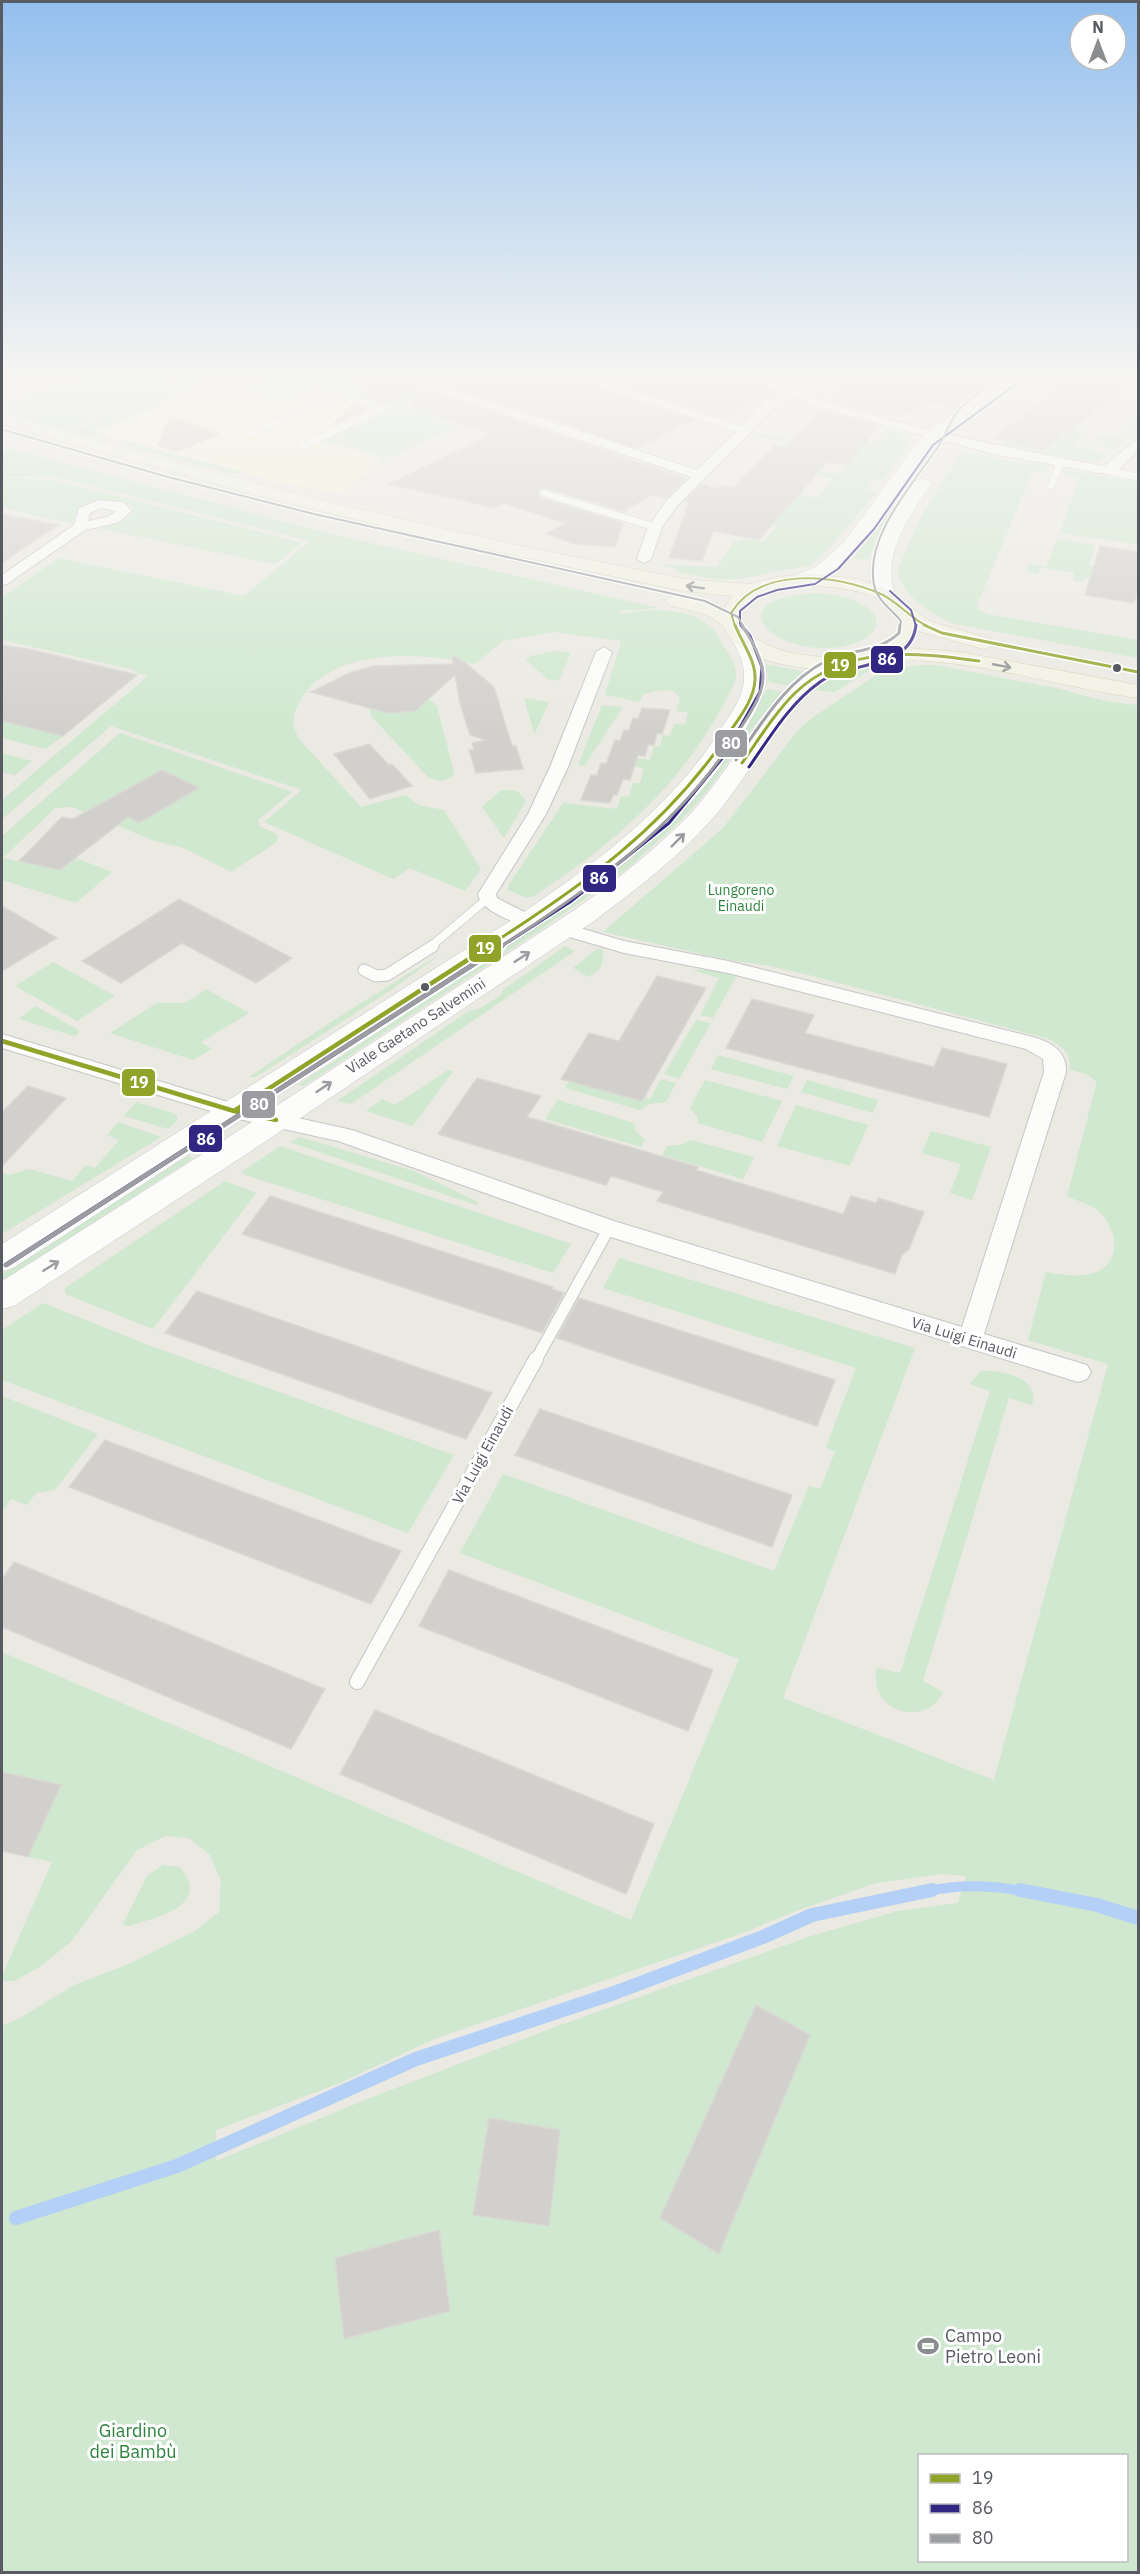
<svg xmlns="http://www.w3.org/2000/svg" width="1140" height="2574" font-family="'IBM Plex Sans',sans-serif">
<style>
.commercial{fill:#f6f3d9}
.green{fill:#cfe8cf;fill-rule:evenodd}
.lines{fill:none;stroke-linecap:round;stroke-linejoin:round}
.stream-far1{stroke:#b4d0f6;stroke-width:10}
.stream{stroke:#b4d0f6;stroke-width:14}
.building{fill:#d1d0cc;stroke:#d9d8d2;stroke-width:1.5}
.lane-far3-casing{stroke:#c7c6c5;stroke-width:8}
.lane-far2-casing{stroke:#c7c6c5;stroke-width:9}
.lane-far1-casing{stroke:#c7c6c5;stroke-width:13}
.lane-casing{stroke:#c7c6c5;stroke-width:16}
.street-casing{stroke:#c7c6c5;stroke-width:2}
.secondary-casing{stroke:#c7c7c6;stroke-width:1}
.primary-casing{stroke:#d4cfae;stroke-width:1}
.lane-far3{stroke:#fcfcfb;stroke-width:7}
.lane-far2{stroke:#fcfcfb;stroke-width:8}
.lane-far1{stroke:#fcfcfb;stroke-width:11}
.lane{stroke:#fcfcfb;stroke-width:14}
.street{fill:#fcfcfb;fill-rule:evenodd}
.secondary{fill:#fcfcfb;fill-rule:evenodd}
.primary{fill:#f2f2e5;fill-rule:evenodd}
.bus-1-far2-casing{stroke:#fff;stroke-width:4.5}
.bus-1-far1-casing{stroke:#fff;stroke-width:6}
.bus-1-casing{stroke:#fff;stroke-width:9}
.bus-2-far2-casing{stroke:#fff;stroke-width:4.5}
.bus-2-far1-casing{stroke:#fff;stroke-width:6}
.bus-2-casing{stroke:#fff;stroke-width:9}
.bus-3-far2-casing{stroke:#fff;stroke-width:4.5}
.bus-3-far1-casing{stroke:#fff;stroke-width:6}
.bus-3-casing{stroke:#fff;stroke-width:9}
.bus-1-far2{stroke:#91a329;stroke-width:2}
.bus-1-far1{stroke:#91a329;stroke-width:3}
.bus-1{stroke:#91a329;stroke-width:4.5}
.bus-2-far2{stroke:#312783;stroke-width:2}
.bus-2-far1{stroke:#312783;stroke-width:3}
.bus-2{stroke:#312783;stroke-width:4.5}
.bus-3-far2{stroke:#9b9da1;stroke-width:2}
.bus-3-far1{stroke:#9b9da1;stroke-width:3}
.bus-3{stroke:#9b9da1;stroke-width:4.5}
.oneway{stroke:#8e9090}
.oneway2{stroke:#9a9b9f}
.bus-dot{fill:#585b62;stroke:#fff;stroke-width:2}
.labels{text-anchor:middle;stroke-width:6;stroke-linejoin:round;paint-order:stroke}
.far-park-label{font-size:14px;fill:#2e843f;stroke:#fff}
.street-label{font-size:15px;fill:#585b62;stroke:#fff}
.near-poi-label{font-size:18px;fill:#585b62;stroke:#fff;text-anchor:start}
.near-park-label{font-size:18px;fill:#2e843f;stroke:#fff}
.line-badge{stroke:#fff;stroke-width:2}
.badge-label{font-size:16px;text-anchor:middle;font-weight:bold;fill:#fff}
</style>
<rect width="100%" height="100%" fill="#eae9e2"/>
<path class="commercial" d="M2 376H104L2 404Z
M233 383 281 398 315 384 393 408 319 442 352 448 381 457 344 494 292 485 92 432 172 401 180 403Z"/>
<path class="green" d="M92 376H180L68 431 2 411V404L87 381Z
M190 376H215L160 400 158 403 160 405 93 432 101 434 90 436 71 432Z
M289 376H364L345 385 363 390 358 394 386 403 410 392 418 395 398 404 428 413 449 405 455 407 429 418 456 427 386 459 352 448 317 442 392 408 315 384 281 398 249 388 268 380 274 382Z
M1137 420 1138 429 1113 450 1090 443 1099 435 1114 439Z
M887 429 910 435 912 439 884 479 871 481 867 488 876 493 824 554 809 566 737 579H714L676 572 678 569 656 564 717 567 733 542H739L743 539 763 542 776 526 729 515 757 487 818 498 834 479 756 464 792 466 838 474 855 455 753 436 756 433 824 446 863 445 866 442 875 443Z
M1075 429 1086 432 1076 441 1078 445 1107 455 1099 462H1093L999 444 1004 440 1045 451 1072 430Z
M130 442 239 471 240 472 231 474 123 445Z
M935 444 938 445 886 524 868 560 853 558 882 523Z
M11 449 327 533 659 608 619 611 621 614C650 608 700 606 718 636 723 646 735 660 736 672 737 683 728 695 723 705 680 787 609 848 532 897H525L508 890V886L563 803 617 809 621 796 629 797 633 783H640L644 768 608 764 610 755 650 760 654 746 660 747 663 735 670 736 674 724 685 725 688 712 676 711 680 698C672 684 656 692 643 694L640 702 605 695 621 641 553 632 503 641 475 664C424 652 330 646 300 701 292 715 291 725 299 739L361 807 406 795 418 805 444 810 481 869 465 891 410 868 393 879 264 822 302 790 111 726 2 819V800L148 676 134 672 135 670 2 640V597L59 558 244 596 310 541 56 477 2 476V454Z
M972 453 1019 463 1040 464 1047 468V473L1033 471 977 605 978 609 987 614 1138 640V658L955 624C934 617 899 594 898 569L919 521 959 455Z
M1066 471 1138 481V544L1060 533 1079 478 1065 475Z
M2 478 54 480 302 543 276 564 100 529 125 520 134 512 133 506C114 499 78 495 74 521L70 523 2 508Z
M1057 539 1096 545 1089 565 1138 576 1137 585 1085 577 1083 582 1073 580 1074 573 1041 568 1038 574 1026 571 1028 564 1046 567Z
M816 593C829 594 841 595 853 600 887 613 883 636 849 645 781 663 708 599 816 593Z
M556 651 571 652 559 681 547 679 526 660 530 656Z
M766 664 805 672 789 686 769 682Z
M919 665H936L1065 690C1089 698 1113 703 1138 705V2572H2V2026L20 2018 74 1985 131 1963 195 1931 219 1912 221 1881 210 1855 189 1838 165 1836 137 1850 71 1942 38 1968 14 1981H2V1976L52 1862 28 1857 61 1785 2 1772V1652L631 1920 739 1659 460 1553 503 1474 774 1571 809 1486 820 1489 835 1452 826 1447 856 1368 603 1288 619 1258 915 1348 783 1698 994 1780 1108 1364 1028 1340 1046 1272C1063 1275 1090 1280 1105 1267 1124 1250 1111 1218 1093 1207 1085 1203 1075 1200 1067 1196L1097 1082 1086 1074 1070 1070C1071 1053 1064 1048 1049 1039L813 976 771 966 729 960 603 932 723 828 799 729 816 715 876 675 889 670ZM942 1874 966 1876 958 1903 898 1911 811 1936 552 2028 370 2098 216 2161V2130L340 2083 434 2039 740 1934 796 1911 876 1883ZM920 2456H1126V2560H920Z
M875 667 835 692 814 690 838 675Z
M767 689 782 692 751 730 705 794 678 823 629 867 539 931 303 1086 298 1085 594 889 652 841 673 821 712 778 732 751Z
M425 696 437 706 454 773 452 777 442 781 429 778 371 716 370 708Z
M524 698 549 702 535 733H534Z
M602 705 623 707 584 766 578 765Z
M2 721 63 736 46 749 2 738Z
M120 733 292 792 259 819V826L277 834V842L231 872 184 848 152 840 72 807 55 808 3 858 60 870 76 858 112 872 76 903 2 880V836Z
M2 753 32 761 15 775 2 772Z
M501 790 517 791 525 799V803L504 838 482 807Z
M565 946 575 951 351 1104 337 1101 469 1011 479 1009 501 995 503 990Z
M597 949 603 950C604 964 601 970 589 977L573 968Z
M445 951 391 990 256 1077H249L334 1020Z
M53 962 115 996 77 1021 15 986Z
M712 969 737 975 713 1018 700 1015 719 978 692 970Z
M206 989 249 1013 201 1042 212 1049 193 1060 110 1033 157 1003H183L197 996Z
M35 1006 79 1030 78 1034 74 1036 19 1019Z
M696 1020 711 1023 679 1079 664 1074Z
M718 1055 794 1076 787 1089 711 1069Z
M448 1070 453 1071 413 1126 366 1111 382 1099 395 1105Z
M661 1079 676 1083 666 1102 649 1104 640 1110 565 1088 569 1081 642 1101 645 1097 650 1099Z
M705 1080 782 1101 762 1142 698 1123 697 1116 690 1108Z
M807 1080 878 1100 873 1113 801 1092Z
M558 1100 634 1123 636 1132 645 1140 641 1147 545 1119Z
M136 1102 173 1113 177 1116V1121L168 1129 124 1116Z
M796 1105 868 1125 850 1166 777 1146Z
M118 1122 161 1137 5 1232 2 1231V1173L9 1175 29 1169 72 1181 86 1165 95 1168 119 1140 107 1135Z
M931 1131 991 1147 972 1200 950 1193 961 1164 922 1153Z
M300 1137 414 1171 478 1202 476 1205 289 1142Z
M690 1140 754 1157 743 1179 662 1155 667 1146 681 1145Z
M280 1146 571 1244 553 1273 242 1174 243 1171Z
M188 1156 192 1159 2 1281V1274Z
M225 1181 256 1193 153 1329 65 1294V1288Z
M43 1303 148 1345 454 1455 408 1533 2 1380V1330Z
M986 1371C1006 1371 1040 1379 1032 1405L1009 1398 923 1681 943 1692C927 1728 867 1713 877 1668L900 1673 990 1391 970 1384 980 1372Z
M2 1396 98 1434 55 1490 36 1493 27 1505 11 1499 2 1512Z
M163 1865 180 1867C212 1906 156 1918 128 1926L123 1924 147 1876Z"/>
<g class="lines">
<path class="stream-far1" d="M924 1892C958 1884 993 1885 1027 1892"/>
<path class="stream" d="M1020 1890 1097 1905 1138 1918
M16 2218 177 2166 416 2059 614 1993 763 1937 812 1915 932 1890"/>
</g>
<path class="building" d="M418 376H570L573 380 693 420 637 448Z
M596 376H742L776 392 723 418Z
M764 376H817L794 386Z
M852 376H998L954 408 924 401 902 416 889 413 886 416 830 400Z
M377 377 477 407 686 479 666 498 652 495 627 509 626 512 545 488 539 489 538 495 541 498 623 523 615 547 575 544 546 534 565 523 503 503 495 508 389 484 492 434 413 408 416 392 388 405 360 396Z
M1075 378 1123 389 1044 450 993 438Z
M351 405 367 409 331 426Z
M820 410 879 426 846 465 827 462 759 540 713 531 702 561 669 558 689 502 685 501 702 484 716 489 719 486 733 488 775 445 786 447Z
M170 417 219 434 177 452 157 445Z
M2 514 58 525 2 563Z
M1100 546 1138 552V590L1134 603 1085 595Z
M2 645 33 650 137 675 63 736 2 721Z
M452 655 467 664 494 687 512 746H516L523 769 476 773 469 750H474L472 743 486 740 470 735 460 703 455 675 415 711 388 713 311 692 349 673 374 666 453 664Z
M642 708 670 710 662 734 657 733 654 745H648L645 756 638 755 630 780 623 779 617 795H613L610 803 581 800 591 775H597L601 763 606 764 615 740 620 741 624 730H629L633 718 638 719Z
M369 744 389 765 392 764 412 786 370 799 334 754Z
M162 770 199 788 139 823 128 817 60 870 19 861 62 817 73 819Z
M179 899 292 958 256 983 182 943 121 983 82 961Z
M2 906 57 938 2 971Z
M657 976 706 988 642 1101 561 1079 589 1033 619 1041Z
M752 999 814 1015 805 1033 934 1067 942 1048 1007 1064 989 1117 726 1048Z
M477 1078 541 1096 527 1117 698 1167 696 1170 803 1202 843 1214 851 1196 876 1203 878 1198 924 1212 909 1249 902 1255 895 1274 657 1201 663 1192 611 1176 606 1185 438 1134Z
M28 1086 66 1098 2 1166V1112Z
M270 1196 553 1287 552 1289 564 1293 542 1333 242 1234Z
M197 1291 492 1393 466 1439 165 1333Z
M579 1298 835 1380 817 1426 557 1338Z
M540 1409 792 1495 772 1547 515 1455Z
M105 1440 401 1551 371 1604 69 1487Z
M14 1562 325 1689 291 1749 2 1627V1579Z
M449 1570 713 1670 688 1731 419 1626Z
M375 1710 654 1824 626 1894 340 1774Z
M2 1772 61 1785 28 1857 2 1851Z
M756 2005 810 2035 719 2254 660 2218Z
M489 2118 560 2130 549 2226 473 2215Z
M439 2230 450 2311 344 2339 335 2258Z"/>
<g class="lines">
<defs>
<path id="lane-far3" d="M400 376 483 403
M250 433 340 396 383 408 303 446
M1105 470 1138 477
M1051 486 1060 463
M543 493 655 527"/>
<path id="lane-far2" d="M430 947 487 899"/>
<path id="lane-far1" d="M364 970 376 976 387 975 433 946
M536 1360 609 1228"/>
<path id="lane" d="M357 1682 536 1359"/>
<path id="street" d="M572 376H589L742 426 768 400 781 392 744 376C774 375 802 394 831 403 920 430 1012 449 1104 466L1134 442 1138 441V451L1119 469 1105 474 994 454 821 408 791 396 776 406 677 506 662 527 651 559 644 563 637 559 648 527 667 500 691 477 479 406V400H487L697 470 736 432 574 378Z
M99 500 123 502 132 511 117 523 85 530 7 584 2 585V575L74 525 79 508ZM101 508 116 511 107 517 88 521 90 513Z
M604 647 612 652 568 767 546 814 496 894 497 898 534 917 537 921 534 925C521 928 478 909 478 894L528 814 550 767 596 652Z
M563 923 624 941 728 961 1033 1037C1051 1042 1067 1051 1066 1072L984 1334 1087 1365 1091 1372 1087 1379 1078 1382 601 1234 338 1141 234 1118 2 1048V1034L235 1104 352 1130 617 1222 962 1327 1044 1072 1043 1059 1026 1049 728 973 624 953 556 933 553 929 556 925Z"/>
<path id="secondary" d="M1005 376H1023L934 444 858 550 830 575 803 585 796 583 793 579 796 575 816 567 844 542 922 436Z
M922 479 928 480 931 484C909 518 880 555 896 597L893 601H879C852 563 894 511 916 480Z
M743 633 750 635C759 647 769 667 766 682 759 723 700 796 669 825 590 898 497 952 407 1011 276 1097 146 1183 13 1268L2 1271V1244L524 912C601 859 675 805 724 724 733 711 744 695 744 678 745 664 738 651 732 639L736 635Z
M844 656 852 657 855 662C849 671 837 674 829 680 815 689 803 701 791 713 762 746 741 786 712 819 678 858 635 890 594 921L245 1155 14 1306 2 1309V1281L223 1141 576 909C617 879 657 849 692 812 735 765 779 672 844 656Z"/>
<path id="primary" d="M2 414 177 463 341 505 512 544 684 579 751 584 777 577 809 574 858 579 895 593 910 607 932 622 990 639 994 643 990 647 983 649 918 631 908 648 960 652 1138 685V698C1068 688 998 666 927 661 881 657 838 675 791 666 770 662 745 655 730 638 726 633 725 626 720 623 707 612 685 610 669 605L666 601 669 597 676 595 724 608 733 596 684 591 426 537 249 493 2 424ZM796 586C821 585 893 588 898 622 899 628 897 635 892 639 863 667 773 661 746 630 743 626 742 619 741 613 753 593 775 589 796 586Z"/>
</defs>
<use href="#lane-far3" class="lane-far3-casing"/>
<use href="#lane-far2" class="lane-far2-casing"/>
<use href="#lane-far1" class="lane-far1-casing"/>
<use href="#lane" class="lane-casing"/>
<use href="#street" class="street-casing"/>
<use href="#secondary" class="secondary-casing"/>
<use href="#primary" class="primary-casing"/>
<use href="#lane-far3" class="lane-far3"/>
<use href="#lane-far2" class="lane-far2"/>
<use href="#lane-far1" class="lane-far1"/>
<use href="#lane" class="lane"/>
<use href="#street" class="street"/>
<use href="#secondary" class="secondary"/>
<use href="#primary" class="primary"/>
<defs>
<path id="bus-1-far2" d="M735 626 731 613C760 566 837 574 881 594 898 602 910 618 927 626"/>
<path id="bus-1-far1" d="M924 625 942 633 1138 672
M742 763C759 739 774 714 795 693 845 645 916 652 979 661
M487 947C582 886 664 829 729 733 739 718 754 700 755 680 756 660 742 643 735 625"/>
<path id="bus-1" d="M2 1041 234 1111 276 1120
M234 1111 489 946"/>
<path id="bus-2-far2" d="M890 591 911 610 916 626
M742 626 740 623V611L757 597 777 590 815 584 838 569 874 529 933 445 1019 382"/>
<path id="bus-2-far1" d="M749 767C770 737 790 703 820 682 852 660 911 670 916 625
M500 947 570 902 669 823 724 756 760 692 762 667 750 636 741 625"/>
<path id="bus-2" d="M6 1265 502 946"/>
<path id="bus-3-far2" d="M4 430 168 477 314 514 705 601 738 617 743 626
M900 626 901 621C891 609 877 600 874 585 864 534 916 482 941 442 947 432 950 420 959 410 971 397 987 386 1002 376"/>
<path id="bus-3-far1" d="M736 760C761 724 786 681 826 661 850 649 878 653 899 633L900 625
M500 947C593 887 682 824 740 729 750 713 764 694 763 675 762 657 751 640 742 625"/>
<path id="bus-3" d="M6 1265 502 946"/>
</defs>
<use href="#bus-1-far2" class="bus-1-far2-casing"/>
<use href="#bus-1-far1" class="bus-1-far1-casing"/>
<use href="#bus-1" class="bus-1-casing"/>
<use href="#bus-2-far2" class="bus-2-far2-casing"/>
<use href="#bus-2-far1" class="bus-2-far1-casing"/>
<use href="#bus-2" class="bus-2-casing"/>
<use href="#bus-3-far2" class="bus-3-far2-casing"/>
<use href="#bus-3-far1" class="bus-3-far1-casing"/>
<use href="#bus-3" class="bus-3-casing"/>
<use href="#bus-1-far2" class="bus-1-far2"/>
<use href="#bus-1-far1" class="bus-1-far1"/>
<use href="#bus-1" class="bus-1"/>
<use href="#bus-2-far2" class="bus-2-far2"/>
<use href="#bus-2-far1" class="bus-2-far1"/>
<use href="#bus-2" class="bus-2"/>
<use href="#bus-3-far2" class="bus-3-far2"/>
<use href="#bus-3-far1" class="bus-3-far1"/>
<use href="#bus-3" class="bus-3"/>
</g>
<defs><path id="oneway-shaft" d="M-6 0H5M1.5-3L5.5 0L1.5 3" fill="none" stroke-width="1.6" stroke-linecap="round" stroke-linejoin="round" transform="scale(1.5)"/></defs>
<g class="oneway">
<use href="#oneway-shaft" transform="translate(695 587) rotate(-171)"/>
<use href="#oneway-shaft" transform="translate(1002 666) rotate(11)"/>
</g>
<g class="oneway2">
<use href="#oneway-shaft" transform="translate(678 840) rotate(-45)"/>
<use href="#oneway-shaft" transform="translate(522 957) rotate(-33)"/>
<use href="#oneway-shaft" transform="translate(324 1087) rotate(-34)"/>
<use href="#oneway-shaft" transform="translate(51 1266) rotate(-32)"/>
</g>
<linearGradient id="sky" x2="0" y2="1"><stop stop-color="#93bfee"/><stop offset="0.51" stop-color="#f6f5f2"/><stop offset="1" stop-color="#f6f5f2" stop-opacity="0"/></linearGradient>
<rect width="1140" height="736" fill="url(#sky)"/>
<defs>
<symbol id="stadium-bare" viewBox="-9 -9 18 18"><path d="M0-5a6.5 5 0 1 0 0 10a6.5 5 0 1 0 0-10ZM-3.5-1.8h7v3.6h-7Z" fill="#8b8d8f" stroke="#fff" stroke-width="2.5" paint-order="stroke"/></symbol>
</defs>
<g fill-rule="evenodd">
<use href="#stadium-bare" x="913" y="2331" width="30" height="30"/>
</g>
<g class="bus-dot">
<circle cx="1117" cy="668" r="5"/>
<circle cx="425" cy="987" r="5"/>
</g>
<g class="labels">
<g class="far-park-label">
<text x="741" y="895">Lungoreno<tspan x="741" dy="16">Einaudi</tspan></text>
</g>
<g class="street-label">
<text transform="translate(416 1026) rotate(-33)" y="5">Viale Gaetano Salvemini</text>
<text transform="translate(964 1338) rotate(17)" y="5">Via Luigi Einaudi</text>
<text transform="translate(483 1455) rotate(-61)" y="5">Via Luigi Einaudi</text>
</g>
<g class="near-poi-label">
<text x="945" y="2342">Campo<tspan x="945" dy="21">Pietro Leoni</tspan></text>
</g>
<g class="near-park-label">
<text x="133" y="2437">Giardino<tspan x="133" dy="21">dei Bambù</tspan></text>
</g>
</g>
<g class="line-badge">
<rect x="870" y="645" width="34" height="29" rx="6" fill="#312783"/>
<rect x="823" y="651" width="34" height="28" rx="6" fill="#91a329"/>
<rect x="714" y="729" width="34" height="29" rx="6" fill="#9b9da1"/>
<rect x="582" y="864" width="35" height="29" rx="6" fill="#312783"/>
<rect x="468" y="934" width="34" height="29" rx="6" fill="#91a329"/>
<rect x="121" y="1068" width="35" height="29" rx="6" fill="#91a329"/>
<rect x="241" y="1090" width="35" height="29" rx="6" fill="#9b9da1"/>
<rect x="188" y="1124" width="35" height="29" rx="6" fill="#312783"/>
</g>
<g class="badge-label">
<text x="887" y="665">86</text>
<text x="840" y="671">19</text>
<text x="731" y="749">80</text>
<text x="599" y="884">86</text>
<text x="485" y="954">19</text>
<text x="139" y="1088">19</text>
<text x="259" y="1110">80</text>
<text x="206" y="1145">86</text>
</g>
<rect width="1140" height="2574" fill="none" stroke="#585b62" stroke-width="6"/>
<rect x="918" y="2454" width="210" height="108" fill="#ffffff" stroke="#bcbdc0" stroke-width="1.5"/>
<rect x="930" y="2474" width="30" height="9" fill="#91a329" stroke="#bcbdc0" stroke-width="1.5"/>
<text x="972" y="2484" font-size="18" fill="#585b62">19</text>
<rect x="930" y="2504" width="30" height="9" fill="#312783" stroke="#bcbdc0" stroke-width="1.5"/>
<text x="972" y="2514" font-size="18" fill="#585b62">86</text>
<rect x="930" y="2534" width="30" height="9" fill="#9b9da1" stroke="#bcbdc0" stroke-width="1.5"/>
<text x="972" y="2544" font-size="18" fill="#585b62">80</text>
<g transform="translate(1098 42)"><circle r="28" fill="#ffffff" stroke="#bcbdc0" stroke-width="1.5"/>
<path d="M0-4.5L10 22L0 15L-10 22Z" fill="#8b8d8f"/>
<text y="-9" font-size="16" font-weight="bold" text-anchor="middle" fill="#585b62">N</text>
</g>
</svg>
